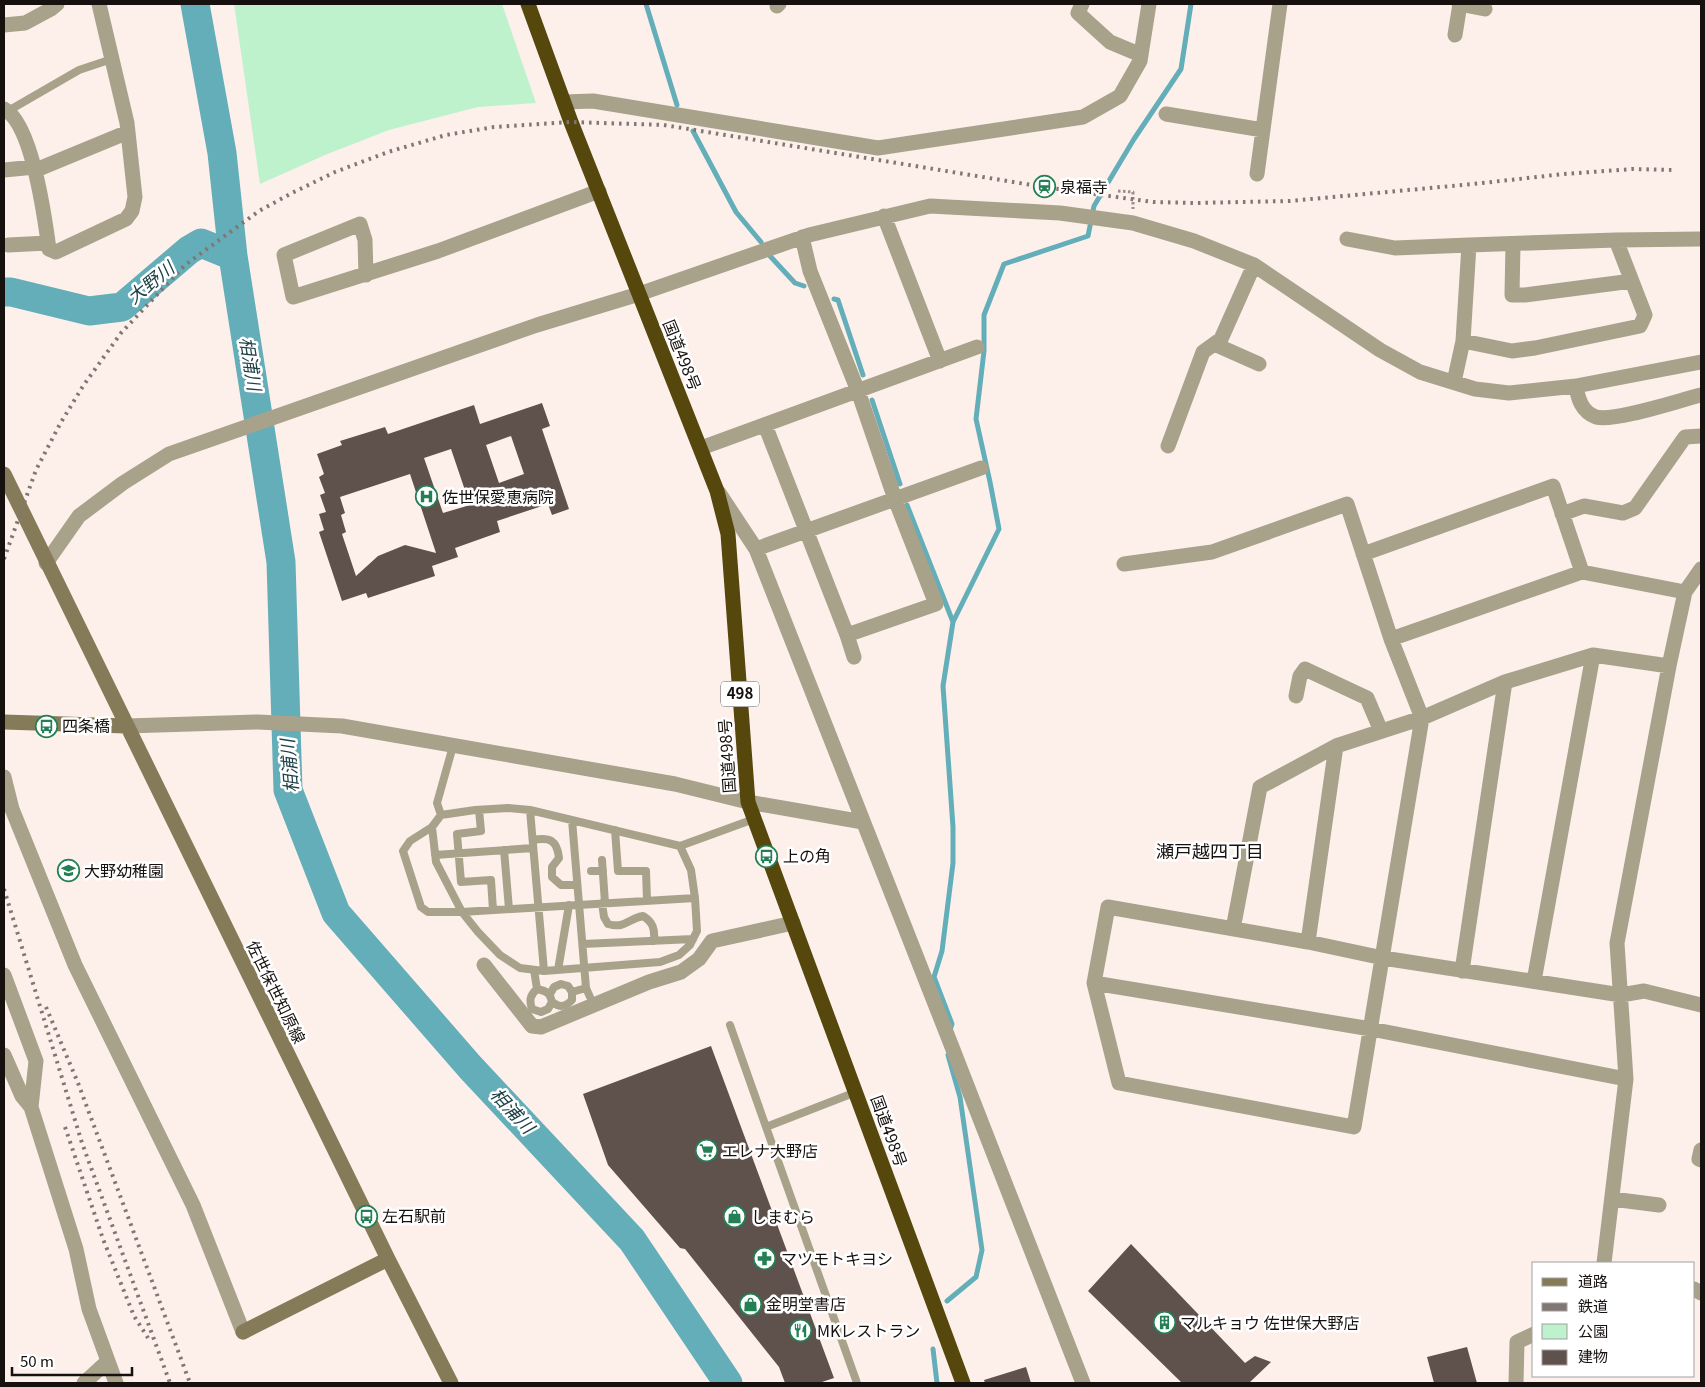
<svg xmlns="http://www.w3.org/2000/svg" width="1705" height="1387" font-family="Georgia,'Noto Sans JP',serif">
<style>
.green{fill:#bdf2cd}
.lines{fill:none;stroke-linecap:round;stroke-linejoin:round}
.stream{stroke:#63aeb8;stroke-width:5}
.river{stroke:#63aeb8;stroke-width:29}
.building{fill:#5f514c;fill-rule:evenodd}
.path{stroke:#998f8b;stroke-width:3;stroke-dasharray:2.5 2.5;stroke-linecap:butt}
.lane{stroke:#a9a28a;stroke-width:8}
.street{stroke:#a9a28a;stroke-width:15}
.secondary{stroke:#857b58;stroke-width:15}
.highway{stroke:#56470d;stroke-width:15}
.rail{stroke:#807774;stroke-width:4;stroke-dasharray:2.5 5;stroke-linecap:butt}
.labels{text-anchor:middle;stroke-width:5;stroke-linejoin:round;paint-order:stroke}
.shield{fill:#fff;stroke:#5c5856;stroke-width:1}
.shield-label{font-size:15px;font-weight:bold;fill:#16100e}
.poi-label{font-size:16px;fill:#16100e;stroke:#fff;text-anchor:start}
.street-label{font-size:16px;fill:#16100e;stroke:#fff}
.water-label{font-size:18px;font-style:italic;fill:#1d4146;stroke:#fff}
.neighbourhood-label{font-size:18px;fill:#16100e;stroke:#fff}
</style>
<rect width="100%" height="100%" fill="#fdf0eb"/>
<path class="green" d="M234 4H502L536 103 478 107 389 130 325 155 260 184Z"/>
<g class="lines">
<path class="stream" d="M646 4 677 105
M693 131 736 212 761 242
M770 256 795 283 804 286
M834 299 838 300 863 375
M872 400 900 484
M907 505 953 622
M950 1030 952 1024 934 977 942 951 953 863V827L943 686 953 622 999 529 990 482 976 419 984 351V315L1004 264 1088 236 1094 206 1134 139 1181 69 1191 4
M947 1301 976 1277 982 1250 960 1097 948 1055
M933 1349 937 1383"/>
<path class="river" d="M195 4 222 153 233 256 281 562 288 790 336 913 470 1067 632 1240 728 1383
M4 292H11L89 311 122 307 189 250 201 243 233 256"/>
</g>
<path class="building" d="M542 403 550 426 542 429 569 509 552 515 548 504 497 521 500 532 455 548 458 557 432 566 435 576 368 598 366 593 342 601 319 532 324 530 319 514 326 512 320 495 325 493 319 477 324 474 317 454 342 445 340 441 385 427 388 434 474 405 480 424ZM511 436 524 474 499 483 486 445ZM451 449 470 505 443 513 424 458ZM410 474 436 553 405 545 378 556 356 576 342 534 346 532 341 515 345 513 340 497Z
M711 1046 834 1378 819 1383H785L779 1367 685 1249 680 1248 608 1165 583 1094Z
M1131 1244 1245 1363 1255 1356 1271 1362 1249 1383H1182L1088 1291Z
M1467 1347 1477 1383H1434L1427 1357Z
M1026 1367 1031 1383H985L984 1380Z"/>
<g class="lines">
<path class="path" d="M1118 191 1133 192V209"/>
<path class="lane" d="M8 111 79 70 112 59
M508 808 530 810 680 846 691 870 695 898 697 931 690 945 679 955 660 962 544 971 520 968 500 955 478 932 462 912 436 862 432 827 441 815 475 810Z
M479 810 481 831 457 834 461 882 491 880 493 910
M530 810 544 971
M441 815 437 803 453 746
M572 820 586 988 590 997
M432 827 410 841 403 851 421 907 428 912H462L695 898
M615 830 618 871H646L647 900
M533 840C550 837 557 840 559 858L552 867V877L561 885H577
M680 846 754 819
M504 850 509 909
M435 855 533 848
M602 860 605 903
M591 871H603
M602 903 604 917 608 924C626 929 627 919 643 916 653 922 655 929 654 941
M583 944 693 939
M534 970 537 989C530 995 529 1000 532 1009L541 1012 548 1009 552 1002C550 993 547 991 537 989
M558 970 569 905
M550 994 554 987 561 984 568 986 572 992 586 988
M552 1002C560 1008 565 1007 572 1000V992
M730 1025 766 1127
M856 1092 766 1127 857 1383"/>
<path class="street" d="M1082 4 1078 13 1110 42 1141 55
M1459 4 1485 9
M777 6 779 4
M4 25 25 23 51 9 57 4
M1455 35 1460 4
M564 102 593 101 878 148 1083 117 1120 96 1140 61 1149 4
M4 109C32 123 45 219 49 249L56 252 126 219 132 211 135 197 127 123 99 4
M1166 114 1263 130
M4 170 35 167
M36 170 128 132
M1257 174 1280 4
M884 216 940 361
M802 237 810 271 858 391 895 499 936 604 847 635
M1347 239 1395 248 1469 245
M1616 240 1701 239
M1513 244 1512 295H1525L1632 281
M8 245 48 243
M366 275 365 240 360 224 284 255 293 297 438 251 599 191
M1214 344 1259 364
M1454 382 1463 341 1469 245 1616 240 1645 315 1640 326 1535 348 1512 351 1463 341
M1576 386C1578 399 1582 412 1596 417 1615 422 1680 400 1701 395
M765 425 847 635 854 657
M1168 446 1203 352 1221 339 1254 265
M701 448 977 347
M719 493 756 549 952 1047 1083 1383
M1562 514 1584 506 1623 513 1635 508 1685 437 1701 436
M756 549 981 468
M1363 554 1553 486 1582 572
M46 563 79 516 123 483 169 454 537 325 639 294 809 235 930 206 1060 213 1133 223 1194 241 1254 265 1380 350 1420 372 1475 389 1509 393 1576 386 1701 362
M1124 564 1212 552 1347 504 1391 639 1422 718 1354 1127 1119 1083 1094 983 1108 907 1308 942 1383 958 1621 995 1644 991 1701 1005
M1391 639 1582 572 1685 592
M1296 696 1300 676 1305 669 1367 698 1381 731
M126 726 258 722 342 726 675 784 748 802 863 822
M4 777 12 809 75 965 193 1205 243 1332
M1233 929 1260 787 1336 746 1422 718 1505 682 1593 655 1669 666
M1308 942 1336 746
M484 965 532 1026 541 1027 649 982 681 972 699 959 712 941 793 923
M1462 971 1505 682
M4 975 36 1061 31 1107 76 1249 89 1309 116 1383
M1534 981 1593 655
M1094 983 1371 1029 1626 1079
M4 1055 22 1096 31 1107
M1701 1150 1699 1159 1701 1160
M1612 1199 1659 1205
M1604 1263 1626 1079 1617 943 1669 666 1685 592 1701 569
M1694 1289 1701 1293
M84 1383 108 1361
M1516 1383 1517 1342 1534 1334"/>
<path class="secondary" d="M4 474 388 1259 451 1383
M4 722 126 726
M243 1332 388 1259"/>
<path class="highway" d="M528 4 571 122 717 491 728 534 748 802 963 1383"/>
<path class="rail" d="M4 559 36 470 60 424 83 386 121 333 185 265 259 211 292 193 335 172 388 152 446 135 494 127 571 122 664 125 1044 187 1153 202 1195 203 1290 201 1473 184 1564 174 1633 169 1674 170
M4 889 82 1143 170 1383
M46 1007 78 1083 190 1383
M65 1127 103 1239 134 1316 148 1338"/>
</g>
<defs>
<symbol id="station-ring" viewBox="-11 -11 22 22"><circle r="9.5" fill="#fff" stroke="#247f55" stroke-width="1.5"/><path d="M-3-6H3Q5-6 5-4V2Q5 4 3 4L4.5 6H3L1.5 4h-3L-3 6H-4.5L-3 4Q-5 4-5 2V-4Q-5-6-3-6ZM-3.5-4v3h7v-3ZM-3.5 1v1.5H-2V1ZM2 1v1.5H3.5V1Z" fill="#247f55"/></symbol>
<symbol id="hospital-ring" viewBox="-11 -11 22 22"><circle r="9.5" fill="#fff" stroke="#247f55" stroke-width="1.5"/><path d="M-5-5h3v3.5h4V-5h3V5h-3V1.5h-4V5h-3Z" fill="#247f55"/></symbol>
<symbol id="bus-ring" viewBox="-11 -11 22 22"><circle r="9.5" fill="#fff" stroke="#247f55" stroke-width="1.5"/><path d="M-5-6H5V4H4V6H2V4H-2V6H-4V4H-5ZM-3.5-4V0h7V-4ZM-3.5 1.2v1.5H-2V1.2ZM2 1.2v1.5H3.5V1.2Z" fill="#247f55"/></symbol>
<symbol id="school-ring" viewBox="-11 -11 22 22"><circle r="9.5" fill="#fff" stroke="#247f55" stroke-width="1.5"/><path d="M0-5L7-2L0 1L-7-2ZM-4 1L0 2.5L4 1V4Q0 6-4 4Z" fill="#247f55"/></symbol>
<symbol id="supermarket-ring" viewBox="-11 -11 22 22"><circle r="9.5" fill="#fff" stroke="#247f55" stroke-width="1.5"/><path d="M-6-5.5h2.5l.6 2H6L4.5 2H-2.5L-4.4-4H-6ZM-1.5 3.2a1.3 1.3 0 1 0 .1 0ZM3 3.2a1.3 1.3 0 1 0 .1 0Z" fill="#247f55"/></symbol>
<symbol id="shop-ring" viewBox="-11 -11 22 22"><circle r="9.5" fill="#fff" stroke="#247f55" stroke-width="1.5"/><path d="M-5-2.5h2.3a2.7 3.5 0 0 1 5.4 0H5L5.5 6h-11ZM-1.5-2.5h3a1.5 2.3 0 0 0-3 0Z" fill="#247f55"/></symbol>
<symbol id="pharmacy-ring" viewBox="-11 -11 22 22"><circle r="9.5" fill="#fff" stroke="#247f55" stroke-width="1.5"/><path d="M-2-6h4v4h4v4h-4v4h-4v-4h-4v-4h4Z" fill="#247f55"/></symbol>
<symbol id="building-ring" viewBox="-11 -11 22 22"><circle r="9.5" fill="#fff" stroke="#247f55" stroke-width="1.5"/><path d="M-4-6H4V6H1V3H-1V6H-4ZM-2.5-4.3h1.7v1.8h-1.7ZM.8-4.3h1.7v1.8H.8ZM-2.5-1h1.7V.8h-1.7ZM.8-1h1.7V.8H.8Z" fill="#247f55"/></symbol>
<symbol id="restaurant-ring" viewBox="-11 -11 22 22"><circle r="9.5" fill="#fff" stroke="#247f55" stroke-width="1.5"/><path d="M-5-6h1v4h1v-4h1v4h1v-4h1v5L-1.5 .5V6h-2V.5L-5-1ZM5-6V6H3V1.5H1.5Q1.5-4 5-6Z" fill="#247f55"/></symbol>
</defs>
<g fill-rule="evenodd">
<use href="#station-ring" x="1032" y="174" width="25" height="25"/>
<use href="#hospital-ring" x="414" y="484" width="25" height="25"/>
<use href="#bus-ring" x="34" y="714" width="25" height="25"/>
<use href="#bus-ring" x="754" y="844" width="25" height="25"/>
<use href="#school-ring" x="56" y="858" width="25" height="25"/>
<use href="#supermarket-ring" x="694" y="1138" width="25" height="25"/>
<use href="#bus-ring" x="354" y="1204" width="25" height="25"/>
<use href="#shop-ring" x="722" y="1204" width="25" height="25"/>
<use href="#pharmacy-ring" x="752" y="1246" width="25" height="25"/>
<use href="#shop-ring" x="738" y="1292" width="25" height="25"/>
<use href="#building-ring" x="1152" y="1310" width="25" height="25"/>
<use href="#restaurant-ring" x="788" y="1318" width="25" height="25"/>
</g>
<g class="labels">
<rect class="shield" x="721" y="681.5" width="38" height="25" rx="4"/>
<g class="shield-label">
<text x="740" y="699">498</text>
</g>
<g class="poi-label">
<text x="1060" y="193">泉福寺</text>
<text x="442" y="503">佐世保愛恵病院</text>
<text x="62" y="732">四条橋</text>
<text x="783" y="862">上の角</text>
<text x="84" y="877">大野幼稚園</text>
<text x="722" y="1157">エレナ大野店</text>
<text x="382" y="1222">左石駅前</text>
<text x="751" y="1223">しまむら</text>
<text x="781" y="1265">マツモトキヨシ</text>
<text x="766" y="1310">金明堂書店</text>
<text x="1180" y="1329">マルキョウ 佐世保大野店</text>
<text x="817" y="1337">MKレストラン</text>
</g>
<g class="street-label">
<text transform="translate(682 355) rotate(68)" y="6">国道498号</text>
<text transform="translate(727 756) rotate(-94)" y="6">国道498号</text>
<text transform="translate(276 992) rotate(64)" y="6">佐世保世知原線</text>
<text transform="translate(889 1131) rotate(70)" y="6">国道498号</text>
</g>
<g class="water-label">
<text transform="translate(151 283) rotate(-39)" y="6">大野川</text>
<text transform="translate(250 364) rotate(81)" y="6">相浦川</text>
<text transform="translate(290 766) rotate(-95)" y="6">相浦川</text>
<text transform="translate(512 1111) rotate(47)" y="6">相浦川</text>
</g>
<g class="neighbourhood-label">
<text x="1210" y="858">瀬戸越四丁目</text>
</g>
</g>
<rect width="1705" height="1387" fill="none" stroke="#16100e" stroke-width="10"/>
<rect x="1532" y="1262" width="162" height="115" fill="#ffffff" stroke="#a29f9f"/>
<rect x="1542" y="1278" width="25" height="8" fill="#857b58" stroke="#a29f9f"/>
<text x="1578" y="1287" font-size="15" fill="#16100e">道路</text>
<rect x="1542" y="1303" width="25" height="8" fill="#807774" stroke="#a29f9f"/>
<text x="1578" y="1312" font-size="15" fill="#16100e">鉄道</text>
<rect x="1542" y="1324" width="25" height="15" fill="#bdf2cd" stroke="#a29f9f"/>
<text x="1578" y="1337" font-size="15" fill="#16100e">公園</text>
<rect x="1542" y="1350" width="25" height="15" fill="#5f514c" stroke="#a29f9f"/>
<text x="1578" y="1362" font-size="15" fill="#16100e">建物</text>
<path d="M12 1367v8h120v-8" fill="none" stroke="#16100e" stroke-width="2.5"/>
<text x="20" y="1367" font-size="15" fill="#16100e" stroke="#ffffff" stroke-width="4" paint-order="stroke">50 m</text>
</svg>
